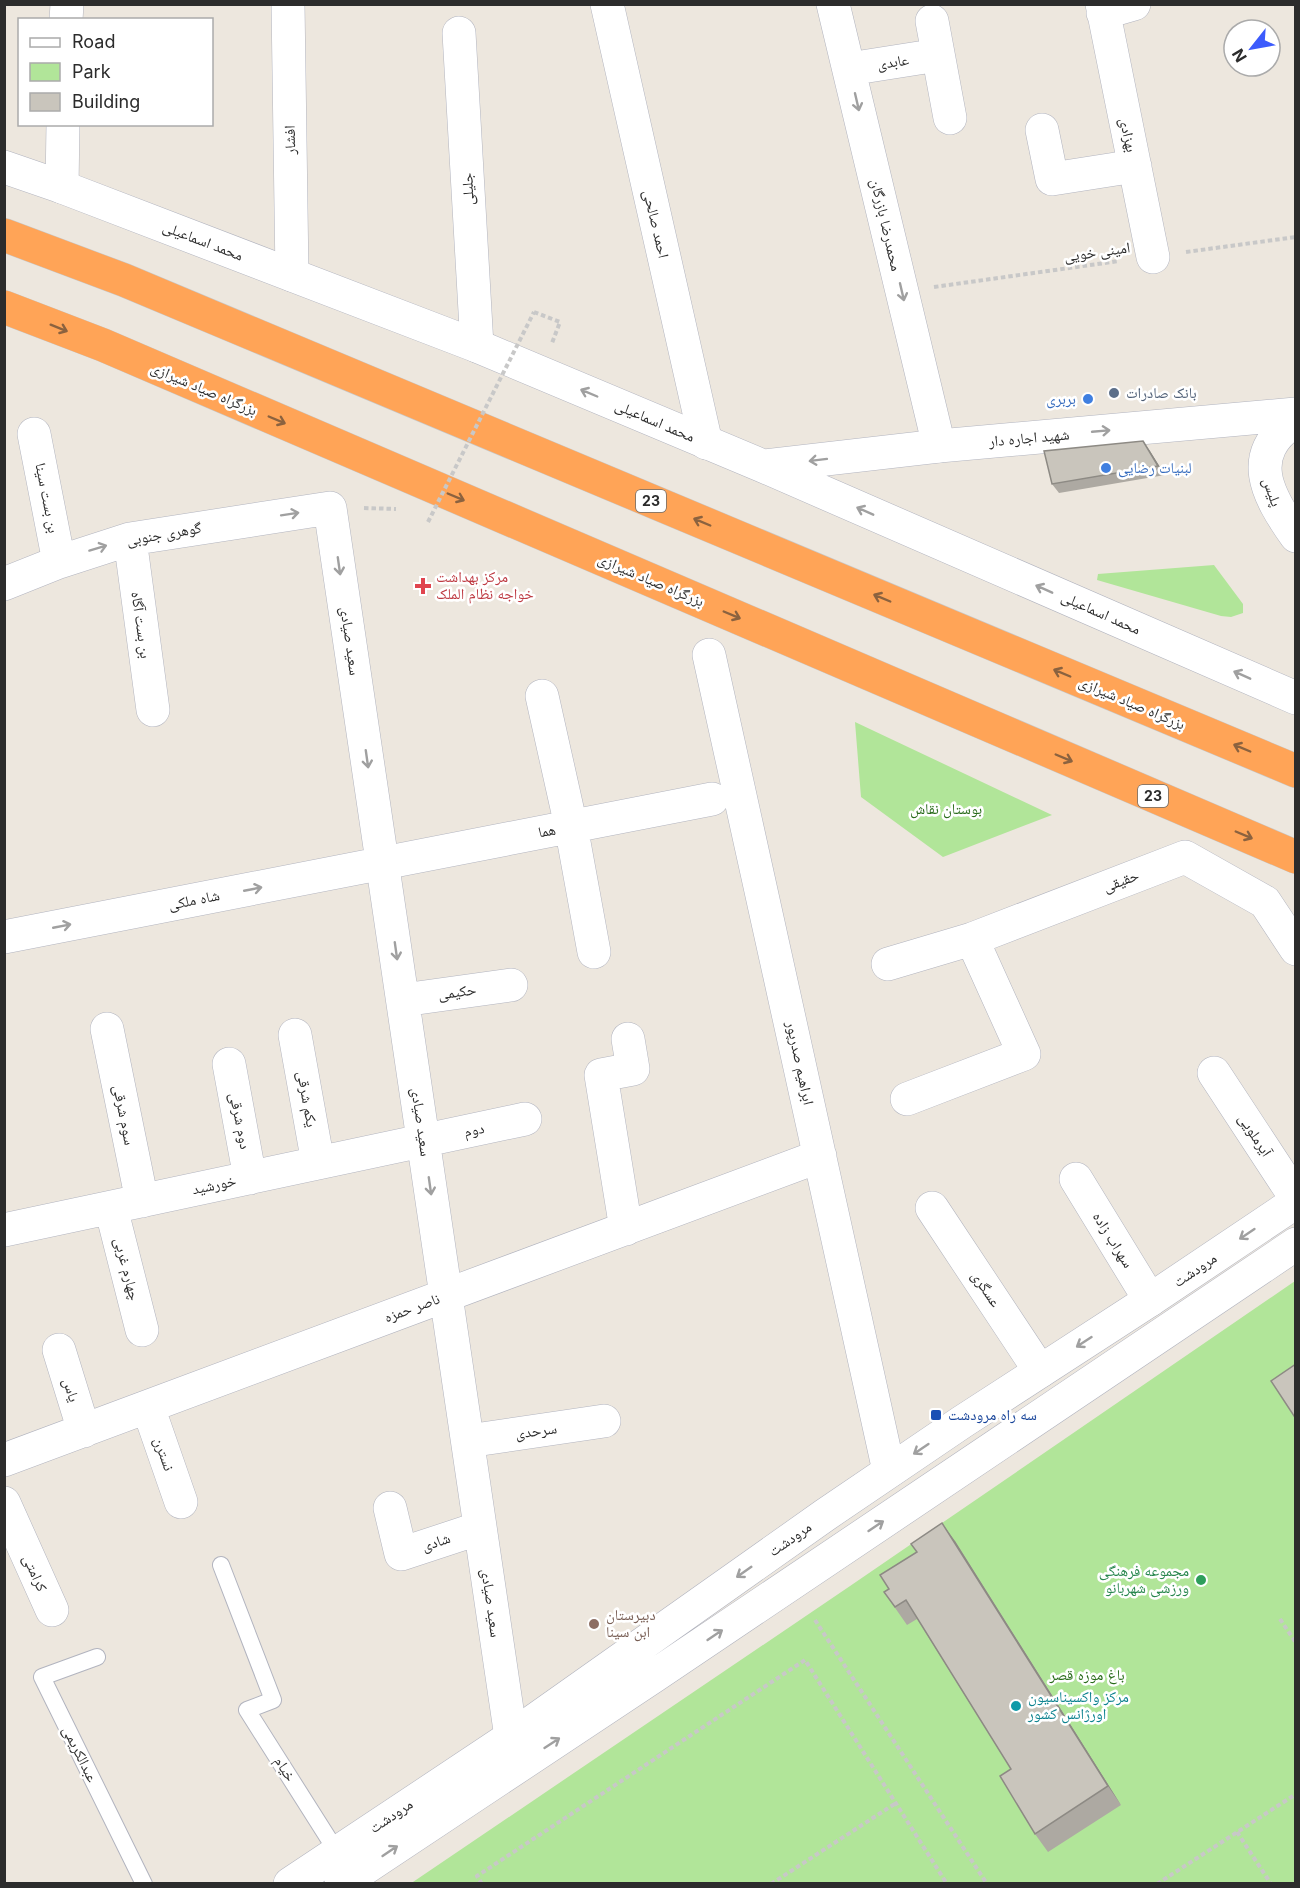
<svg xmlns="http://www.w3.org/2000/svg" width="1300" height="1888" font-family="Inter,'Noto Naskh Arabic',sans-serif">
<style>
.green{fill:#b1e599}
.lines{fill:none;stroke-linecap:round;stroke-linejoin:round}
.lane-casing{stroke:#b2b4bf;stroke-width:18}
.street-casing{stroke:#b2b4bf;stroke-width:34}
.secondary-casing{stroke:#b2b4bf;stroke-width:34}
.highway-casing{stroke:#c8c8c8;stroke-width:34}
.path{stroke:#c8c8c8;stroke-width:4;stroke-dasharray:4.5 3;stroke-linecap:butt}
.lane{stroke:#fff;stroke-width:16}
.street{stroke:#fff;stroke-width:33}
.secondary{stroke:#fff;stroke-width:33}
.highway{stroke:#ffa457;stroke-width:33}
.path-bridge{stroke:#c8c8c8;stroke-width:4;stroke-dasharray:4.5 3;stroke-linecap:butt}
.wall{fill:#ada9a2}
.shaded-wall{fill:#8d8a84}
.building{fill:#c9c5bc;stroke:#8d8a84;stroke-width:1.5}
.oneway{stroke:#a0a0a0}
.oneway2{stroke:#8b623f}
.service-dot{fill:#5c6f8a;stroke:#fff;stroke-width:2}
.shop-dot{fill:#3f7fe0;stroke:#fff;stroke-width:2}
.health-dot{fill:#e0444e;stroke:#fff;stroke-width:2}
.transit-dot{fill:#1a4fb4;stroke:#fff;stroke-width:2}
.leisure-dot{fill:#2e9e5b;stroke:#fff;stroke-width:2}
.education-dot{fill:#8d6e63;stroke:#fff;stroke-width:2}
.culture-dot{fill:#0f9aa8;stroke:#fff;stroke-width:2}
.labels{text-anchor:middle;stroke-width:5;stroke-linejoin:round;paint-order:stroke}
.shield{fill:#fff;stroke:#6b6b6b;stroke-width:1.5}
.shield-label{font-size:14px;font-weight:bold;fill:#2c2c2c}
.street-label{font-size:15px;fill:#2c2c2c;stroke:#fff}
.service-label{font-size:15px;fill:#4e5e75;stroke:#fff;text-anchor:start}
.shop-label{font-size:15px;fill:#366cbe;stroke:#fff;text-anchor:end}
.health-label{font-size:15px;fill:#be3a42;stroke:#fff;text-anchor:start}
.park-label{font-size:15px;fill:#286b19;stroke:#fff}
.transit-label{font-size:15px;fill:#164399;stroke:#fff;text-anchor:start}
.leisure-label{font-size:15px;fill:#27864d;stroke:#fff;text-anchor:end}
.education-label{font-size:15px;fill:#785e54;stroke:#fff;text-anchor:start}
.culture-label{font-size:15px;fill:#0d838f;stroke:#fff;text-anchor:start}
</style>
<rect width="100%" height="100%" fill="#ede7de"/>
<path class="green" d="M1214 565 1243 604V613L1231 617 1221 616 1097 580 1098 574Z
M855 722 1052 815 943 857 861 797Z
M1295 1281V1883L410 1884 853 1584Z"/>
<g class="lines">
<defs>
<path id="lane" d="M221 1565 273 1700 247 1710 337 1852
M97 1657 42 1677 144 1884"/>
<path id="street" d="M288 4 292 275
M607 4 706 443
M833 4 939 446
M1102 4 1153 257
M1103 13 1134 4
M66 20 67 4
M932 21 950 118
M459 33 477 346
M849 69 938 55
M1042 130 1052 179 1135 166
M62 187 63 124
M34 434 59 562
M130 539 153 710
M4 584 59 562 130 539 330 508 511 1737
M709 655 889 1471
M542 696 571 826 594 952
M4 937 712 799
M888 964 972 939 1185 857 1265 902 1296 949
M403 1000 511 985
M107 1029 142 1201
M295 1035 318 1163
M229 1064 250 1178
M1214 1073 1296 1198
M907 1099 1024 1054 972 939
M1076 1179 1150 1300
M111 1208 142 1330
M932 1208 1040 1371
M626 1229 601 1075 633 1069 628 1039
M4 1230 525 1119
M59 1350 84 1431
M148 1407 181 1502
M468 1441 604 1421
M4 1460 820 1156
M4 1503 52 1610
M390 1508 401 1554 480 1528"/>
<path id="secondary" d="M4 167 62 187 477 346 763 466 1296 698
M1296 420C1244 454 1267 495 1296 536
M765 466 939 446 1296 414
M290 1884 511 1737 825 1515 962 1422 1150 1300 1296 1202
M341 1884 654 1676 1296 1244"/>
<path id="highway" d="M4 235 124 280 1296 771
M4 307 103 345 1296 857"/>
</defs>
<use href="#lane" class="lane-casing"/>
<use href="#street" class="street-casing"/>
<use href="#secondary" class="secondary-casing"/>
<use href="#highway" class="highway-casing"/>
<path class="path" d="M1186 252 1296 237
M934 287 1119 261
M534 312 560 322 552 343
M364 508 396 509
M1280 1619 1296 1643
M815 1620 987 1884
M1237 1832 1271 1884
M482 1884 477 1876 805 1660 947 1884
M771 1884 896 1803
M1157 1884 1296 1794"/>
<use href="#lane" class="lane"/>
<use href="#street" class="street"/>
<use href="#secondary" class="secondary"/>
<use href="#highway" class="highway"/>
<path class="path-bridge" d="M428 522 534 312"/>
</g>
<path class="wall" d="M1143 441 1165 475 1059 493 1052 484Z
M955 1541 1121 1805 1048 1852 1035 1834 1011 1769 917 1619 907 1625 884 1592Z"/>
<path class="shaded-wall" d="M1143 441 1150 451 1165 475 1158 466Z
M942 1523 955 1541 1121 1805 1108 1786Z"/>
<path class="building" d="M1143 441 1158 466 1052 484 1044 451Z
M1296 1364V1419L1271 1381Z
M942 1523 1108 1786 1035 1834 1000 1776 1011 1769 906 1600 895 1607 884 1592 889 1589 880 1575 917 1552 911 1544Z"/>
<defs><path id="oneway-shaft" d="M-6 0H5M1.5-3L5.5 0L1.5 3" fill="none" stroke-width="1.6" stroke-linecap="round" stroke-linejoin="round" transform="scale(1.5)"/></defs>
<g class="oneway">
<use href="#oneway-shaft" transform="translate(857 102) rotate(77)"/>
<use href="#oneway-shaft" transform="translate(902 292) rotate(77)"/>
<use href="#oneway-shaft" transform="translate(589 393) rotate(-157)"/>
<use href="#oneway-shaft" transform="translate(1101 431) rotate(-5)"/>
<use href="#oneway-shaft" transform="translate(818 460) rotate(173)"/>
<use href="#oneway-shaft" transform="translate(865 511) rotate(-156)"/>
<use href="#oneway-shaft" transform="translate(290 514) rotate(-9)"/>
<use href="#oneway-shaft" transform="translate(98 548) rotate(-17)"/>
<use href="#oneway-shaft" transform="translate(339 566) rotate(82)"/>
<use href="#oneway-shaft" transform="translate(1044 589) rotate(-156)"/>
<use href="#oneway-shaft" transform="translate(1242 675) rotate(-156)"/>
<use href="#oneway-shaft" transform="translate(367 759) rotate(82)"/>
<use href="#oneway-shaft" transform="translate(253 889) rotate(-11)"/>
<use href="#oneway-shaft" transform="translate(62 926) rotate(-11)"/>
<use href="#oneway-shaft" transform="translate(396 951) rotate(82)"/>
<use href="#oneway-shaft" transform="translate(430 1186) rotate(82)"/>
<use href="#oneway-shaft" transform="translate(1247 1234) rotate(146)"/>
<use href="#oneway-shaft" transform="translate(1084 1342) rotate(147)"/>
<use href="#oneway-shaft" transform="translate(921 1449) rotate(146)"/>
<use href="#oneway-shaft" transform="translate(876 1526) rotate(-34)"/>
<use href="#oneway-shaft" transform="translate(744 1572) rotate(145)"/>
<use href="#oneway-shaft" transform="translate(715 1635) rotate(-34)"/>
<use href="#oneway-shaft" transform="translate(552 1743) rotate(-33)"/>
<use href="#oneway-shaft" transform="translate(390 1851) rotate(-34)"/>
</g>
<g class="oneway2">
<use href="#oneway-shaft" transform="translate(59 328) rotate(22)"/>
<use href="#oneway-shaft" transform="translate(277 420) rotate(23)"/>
<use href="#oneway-shaft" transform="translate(456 497) rotate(23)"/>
<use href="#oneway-shaft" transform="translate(702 522) rotate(-157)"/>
<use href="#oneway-shaft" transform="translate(882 598) rotate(-157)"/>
<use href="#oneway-shaft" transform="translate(732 615) rotate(23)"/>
<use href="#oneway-shaft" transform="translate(1062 673) rotate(-157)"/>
<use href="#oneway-shaft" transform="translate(1242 748) rotate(-157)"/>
<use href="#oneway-shaft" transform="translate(1064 758) rotate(23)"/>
<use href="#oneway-shaft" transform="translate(1244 835) rotate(23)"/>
</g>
<circle class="service-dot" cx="1114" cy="393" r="6"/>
<g class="shop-dot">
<circle cx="1088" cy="399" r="6"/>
<circle cx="1106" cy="468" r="6"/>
</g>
<path class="health-dot" d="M420 577h6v6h6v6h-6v6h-6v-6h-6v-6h6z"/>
<rect class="transit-dot" x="930" y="1409" width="12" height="12" rx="3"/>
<circle class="leisure-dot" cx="1201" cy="1580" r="6"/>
<circle class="education-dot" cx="594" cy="1624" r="6"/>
<circle class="culture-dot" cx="1016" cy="1706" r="6"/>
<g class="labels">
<g class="shield">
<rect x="636" y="490" width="30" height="22" rx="4.5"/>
<rect x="1138" y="785" width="30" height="22" rx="4.5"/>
</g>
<g class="shield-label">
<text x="651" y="506">23</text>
<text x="1153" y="801">23</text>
</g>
<g class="street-label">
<text transform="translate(893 62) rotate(-9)" y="5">عابدی</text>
<text transform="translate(1128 135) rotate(78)" y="5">بهزادی</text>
<text transform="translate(290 140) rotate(-91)" y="5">افشار</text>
<text transform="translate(468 189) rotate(-93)" y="5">جلیلی</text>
<text transform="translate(656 224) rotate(77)" y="5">احمد صالحی</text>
<text transform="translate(886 225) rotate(77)" y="5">محمدرضا بازرگان</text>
<text transform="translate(203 241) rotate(21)" y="5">محمد اسماعیلی</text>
<text transform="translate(1097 252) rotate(-8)" y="5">امینی خویی</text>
<text transform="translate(204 389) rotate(23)" y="5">بزرگراه صیاد شیرازی</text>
<text transform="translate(655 421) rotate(23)" y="5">محمد اسماعیلی</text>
<text transform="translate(1029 438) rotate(-5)" y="5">شهید اجاره دار</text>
<text transform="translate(1272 492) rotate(71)" y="5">پلیس</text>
<text transform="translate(47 498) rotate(79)" y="5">بن بست سینا</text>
<text transform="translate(164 534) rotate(-10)" y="5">گوهری جنوبی</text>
<text transform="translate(651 580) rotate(23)" y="5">بزرگراه صیاد شیرازی</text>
<text transform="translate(1101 613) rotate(24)" y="5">محمد اسماعیلی</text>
<text transform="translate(141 625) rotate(82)" y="5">بن بست آگاه</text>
<text transform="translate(350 641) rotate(82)" y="5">سعید صیادی</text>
<text transform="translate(1132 703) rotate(23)" y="5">بزرگراه صیاد شیرازی</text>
<text transform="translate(547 831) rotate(-11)" y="5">هما</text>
<text transform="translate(1121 881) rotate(-21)" y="5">حقیقی</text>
<text transform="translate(194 900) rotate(-11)" y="5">شاه ملکی</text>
<text transform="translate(457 992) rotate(-8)" y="5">حکیمی</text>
<text transform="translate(800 1063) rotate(78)" y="5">ابراهیم صدرپور</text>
<text transform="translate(307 1099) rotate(80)" y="5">یکم شرقی</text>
<text transform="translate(124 1115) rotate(79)" y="5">سوم شرقی</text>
<text transform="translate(240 1121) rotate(79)" y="5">دوم شرقی</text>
<text transform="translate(421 1122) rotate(82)" y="5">سعید صیادی</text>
<text transform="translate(474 1130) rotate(-12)" y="5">دوم</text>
<text transform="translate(1255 1135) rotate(57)" y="5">آیرملویی</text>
<text transform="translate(214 1185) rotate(-12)" y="5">خورشید</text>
<text transform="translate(1113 1240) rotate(58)" y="5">سهراب زاده</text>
<text transform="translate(127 1269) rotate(76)" y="5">چهارم غربی</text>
<text transform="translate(1195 1270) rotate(-34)" y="5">مرودشت</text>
<text transform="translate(986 1289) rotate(56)" y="5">عسگری</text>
<text transform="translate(412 1308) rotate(-20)" y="5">ناصر حمزه</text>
<text transform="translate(71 1390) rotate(73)" y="5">یاس</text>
<text transform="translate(536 1431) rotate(-8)" y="5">سرحدی</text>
<text transform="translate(164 1454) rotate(71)" y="5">نسترن</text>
<text transform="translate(790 1539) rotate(-35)" y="5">مرودشت</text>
<text transform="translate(436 1542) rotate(-18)" y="5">شادی</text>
<text transform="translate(35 1573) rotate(66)" y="5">کرامتی</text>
<text transform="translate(491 1603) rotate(82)" y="5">سعید صیادی</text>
<text transform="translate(80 1754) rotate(64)" y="5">عبدالکریمی</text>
<text transform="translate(285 1769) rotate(58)" y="5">خیام</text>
<text transform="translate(391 1816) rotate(-34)" y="5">مرودشت</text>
</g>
<g class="service-label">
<text x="1126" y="398">بانک صادرات</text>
</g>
<g class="shop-label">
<text x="1076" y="404">بربری</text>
<text x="1118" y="473" text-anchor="start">لبنیات رضایی</text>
</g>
<g class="health-label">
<text x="436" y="582">مرکز بهداشت<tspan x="436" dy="17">خواجه نظام الملک</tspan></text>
</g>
<g class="park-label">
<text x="946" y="814">بوستان نقاش</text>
<text x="1087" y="1680">باغ موزه قصر</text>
</g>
<g class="transit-label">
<text x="948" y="1420">سه راه مرودشت</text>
</g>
<g class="leisure-label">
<text x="1189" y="1576">مجموعه فرهنگی<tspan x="1189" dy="17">ورزشی شهربانو</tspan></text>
</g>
<g class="education-label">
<text x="606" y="1620">دبیرستان<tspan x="606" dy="17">ابن سینا</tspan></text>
</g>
<g class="culture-label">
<text x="1028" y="1702">مرکز واکسیناسیون<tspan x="1028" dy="17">اورژانس کشور</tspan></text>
</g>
</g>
<rect width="1300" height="1888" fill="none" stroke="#2c2c2c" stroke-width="12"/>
<rect x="18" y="18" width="195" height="108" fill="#ffffff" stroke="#ababab" stroke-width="1.5"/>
<rect x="30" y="38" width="30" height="9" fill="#ffffff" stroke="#ababab" stroke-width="1.5"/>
<text x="72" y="48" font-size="18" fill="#2c2c2c">Road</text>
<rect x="30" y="63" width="30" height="18" fill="#b1e599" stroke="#ababab" stroke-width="1.5"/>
<text x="72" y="78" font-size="18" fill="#2c2c2c">Park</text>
<rect x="30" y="93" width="30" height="18" fill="#c9c5bc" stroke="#ababab" stroke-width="1.5"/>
<text x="72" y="108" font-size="18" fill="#2c2c2c">Building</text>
<g transform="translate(1252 48) rotate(239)"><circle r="28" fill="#ffffff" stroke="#ababab" stroke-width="1.5"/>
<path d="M0-4.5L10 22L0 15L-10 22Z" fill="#3c5bfc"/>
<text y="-9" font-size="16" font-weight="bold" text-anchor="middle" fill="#2c2c2c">N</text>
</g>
</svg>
